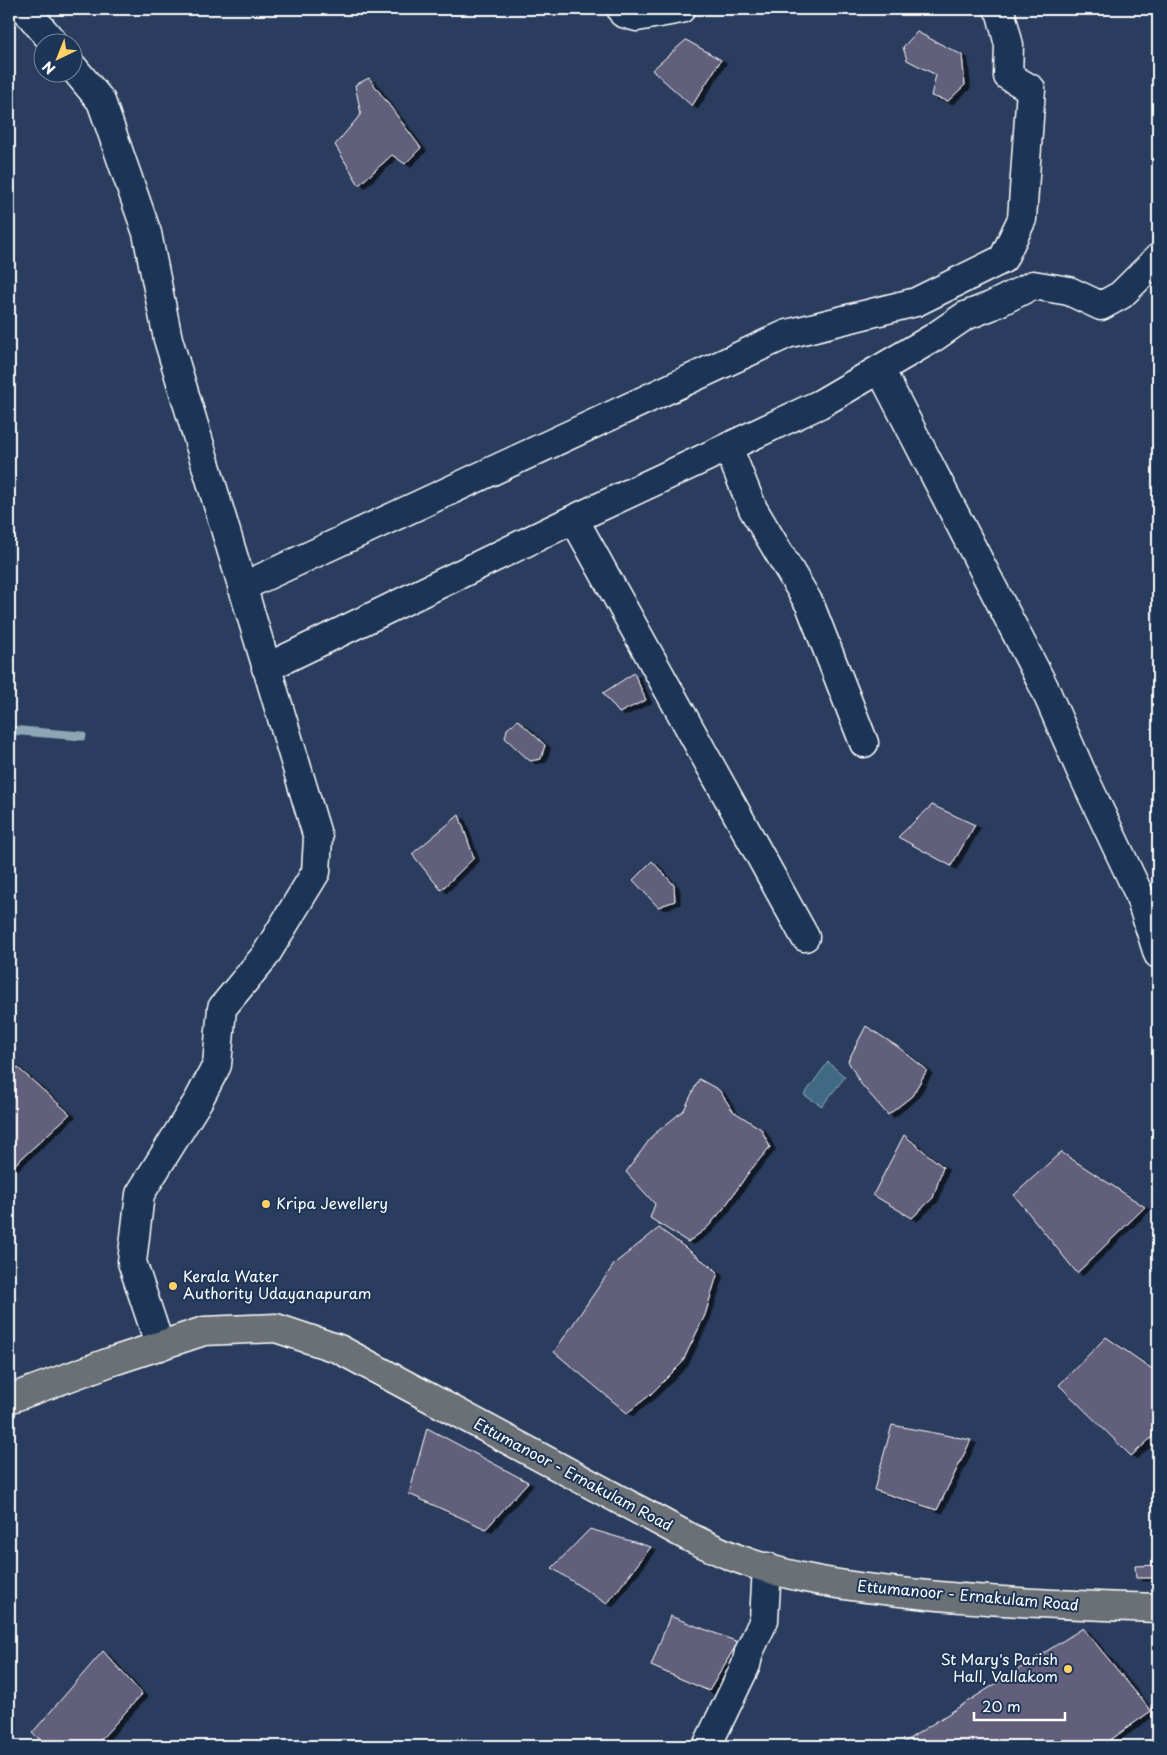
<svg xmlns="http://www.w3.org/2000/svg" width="1167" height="1755" font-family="'Playpen Sans',sans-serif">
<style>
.water{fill:#3f6b84;stroke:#8ca6b5}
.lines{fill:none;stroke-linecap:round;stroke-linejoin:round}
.stream{stroke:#8ca6b5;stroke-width:9}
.building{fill:#625e7b;stroke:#fff;filter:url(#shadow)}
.minor-casing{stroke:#fff;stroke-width:31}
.primary-casing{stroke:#fff;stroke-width:31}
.minor{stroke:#1d3557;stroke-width:28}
.primary{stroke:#6b6f75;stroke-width:28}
.poi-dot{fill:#ffd166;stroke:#1d3557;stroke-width:2}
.labels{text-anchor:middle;stroke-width:4;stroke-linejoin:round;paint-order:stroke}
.poi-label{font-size:15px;fill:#fff;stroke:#1d3557;text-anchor:start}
.street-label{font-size:15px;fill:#fff;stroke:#1d3557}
</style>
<defs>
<filter id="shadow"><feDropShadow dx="5.5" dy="3" stdDeviation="0" flood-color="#0009"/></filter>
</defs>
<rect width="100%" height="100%" fill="#2b3d5e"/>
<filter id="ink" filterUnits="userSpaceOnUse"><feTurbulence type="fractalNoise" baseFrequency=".02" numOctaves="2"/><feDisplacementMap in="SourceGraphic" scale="10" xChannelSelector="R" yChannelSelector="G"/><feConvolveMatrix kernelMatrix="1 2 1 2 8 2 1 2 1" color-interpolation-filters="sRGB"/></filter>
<g filter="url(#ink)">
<path class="water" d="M828 1062 845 1077 822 1106 804 1095Z"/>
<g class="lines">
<path class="stream" d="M9 730 82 736"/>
</g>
<path class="building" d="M917 32 962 55 965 85 948 101 931 96 936 75 907 60 903 47Z
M686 40 721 60 692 106 652 70Z
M369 78 421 148 405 164 392 155 359 185 335 145 361 114 355 85Z
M634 673 646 700 619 713 603 693Z
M518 720 545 745 541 759 530 761 505 738 507 729Z
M932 805 975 825 951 866 898 837Z
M459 815 474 858 441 890 412 854Z
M652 861 674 885 675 901 658 907 633 880Z
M866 1026 898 1047 927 1070 912 1096 888 1115 861 1084 848 1061Z
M9 1060 70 1114 9 1170Z
M699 1079 719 1090 733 1111 761 1129 770 1147 749 1172 724 1208 707 1228 688 1242 650 1218 655 1204 626 1172 653 1135 684 1110Z
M904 1135 943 1167 933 1198 912 1218 873 1195Z
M1061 1152 1145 1207 1077 1273 1014 1195Z
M659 1228 718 1272 705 1315 682 1363 650 1395 627 1413 554 1352 615 1263Z
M1106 1337 1158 1373V1432L1131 1456 1059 1385Z
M892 1425 971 1440 937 1510 874 1490Z
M427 1428 528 1482 486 1529 409 1494Z
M590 1529 651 1547 607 1604 552 1568Z
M1158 1565V1578H1136L1135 1566Z
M670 1616 738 1642 709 1691 651 1666Z
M1083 1628 1151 1711 1102 1746H898Z
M103 1651 142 1694 95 1746H48L32 1733Z"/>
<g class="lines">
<defs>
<path id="minor" d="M25 9 53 42
M621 9 623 13 637 17 681 9
M72 66 101 101 147 233 168 339 318 838 316 872 265 956 222 1008 217 1065 198 1101 140 1194 132 1262 160 1346
M880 369 1044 687 1080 769 1139 894 1158 954
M728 447 753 509 810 605 864 743
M574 519 805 937
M242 587 787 334 916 302 1003 259 1022 219 1031 89 1008 76 1009 45 1000 10 998 9
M266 668 574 519 820 404 933 338 965 316 991 306 1033 285 1069 291 1101 306 1121 295 1158 258
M707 1746 746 1665 749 1652 764 1620 767 1567"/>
<path id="primary" d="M9 1399 110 1362 204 1331 276 1328 339 1349 687 1536C704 1544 720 1552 736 1558 788 1578 845 1586 900 1592 986 1602 1072 1605 1158 1608"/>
</defs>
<use href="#minor" class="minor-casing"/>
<use href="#primary" class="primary-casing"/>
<use href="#minor" class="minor"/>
<use href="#primary" class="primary"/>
</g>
</g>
<g class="poi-dot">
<circle cx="266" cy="1204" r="5"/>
<circle cx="173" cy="1286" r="5"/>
<circle cx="1068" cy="1669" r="5"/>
</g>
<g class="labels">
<g class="poi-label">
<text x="276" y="1209">Kripa Jewellery</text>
<text x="183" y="1282">Kerala Water<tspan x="183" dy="17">Authority Udayanapuram</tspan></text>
<text x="1058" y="1665" text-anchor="end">St Mary's Parish<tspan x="1058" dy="17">Hall, Vallakom</tspan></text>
</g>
<g class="street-label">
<text transform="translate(573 1475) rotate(28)" y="5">Ettumanoor - Ernakulam Road</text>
<text transform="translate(968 1596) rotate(5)" y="5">Ettumanoor - Ernakulam Road</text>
</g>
</g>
<rect width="1167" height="1755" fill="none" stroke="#1d3557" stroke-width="30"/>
<rect x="15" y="15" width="1137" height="1725" fill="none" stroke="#fff" stroke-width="2" filter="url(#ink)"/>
<g transform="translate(58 58) rotate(223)"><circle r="24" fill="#1d3557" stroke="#77869a"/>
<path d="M0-4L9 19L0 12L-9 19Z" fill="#ffd166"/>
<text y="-8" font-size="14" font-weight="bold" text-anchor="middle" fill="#ffffff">N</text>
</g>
<path d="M974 1712v8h91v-8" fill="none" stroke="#ffffff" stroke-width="2.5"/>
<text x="982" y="1712" font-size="15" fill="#ffffff" stroke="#1d3557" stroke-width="4" paint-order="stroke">20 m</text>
</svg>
